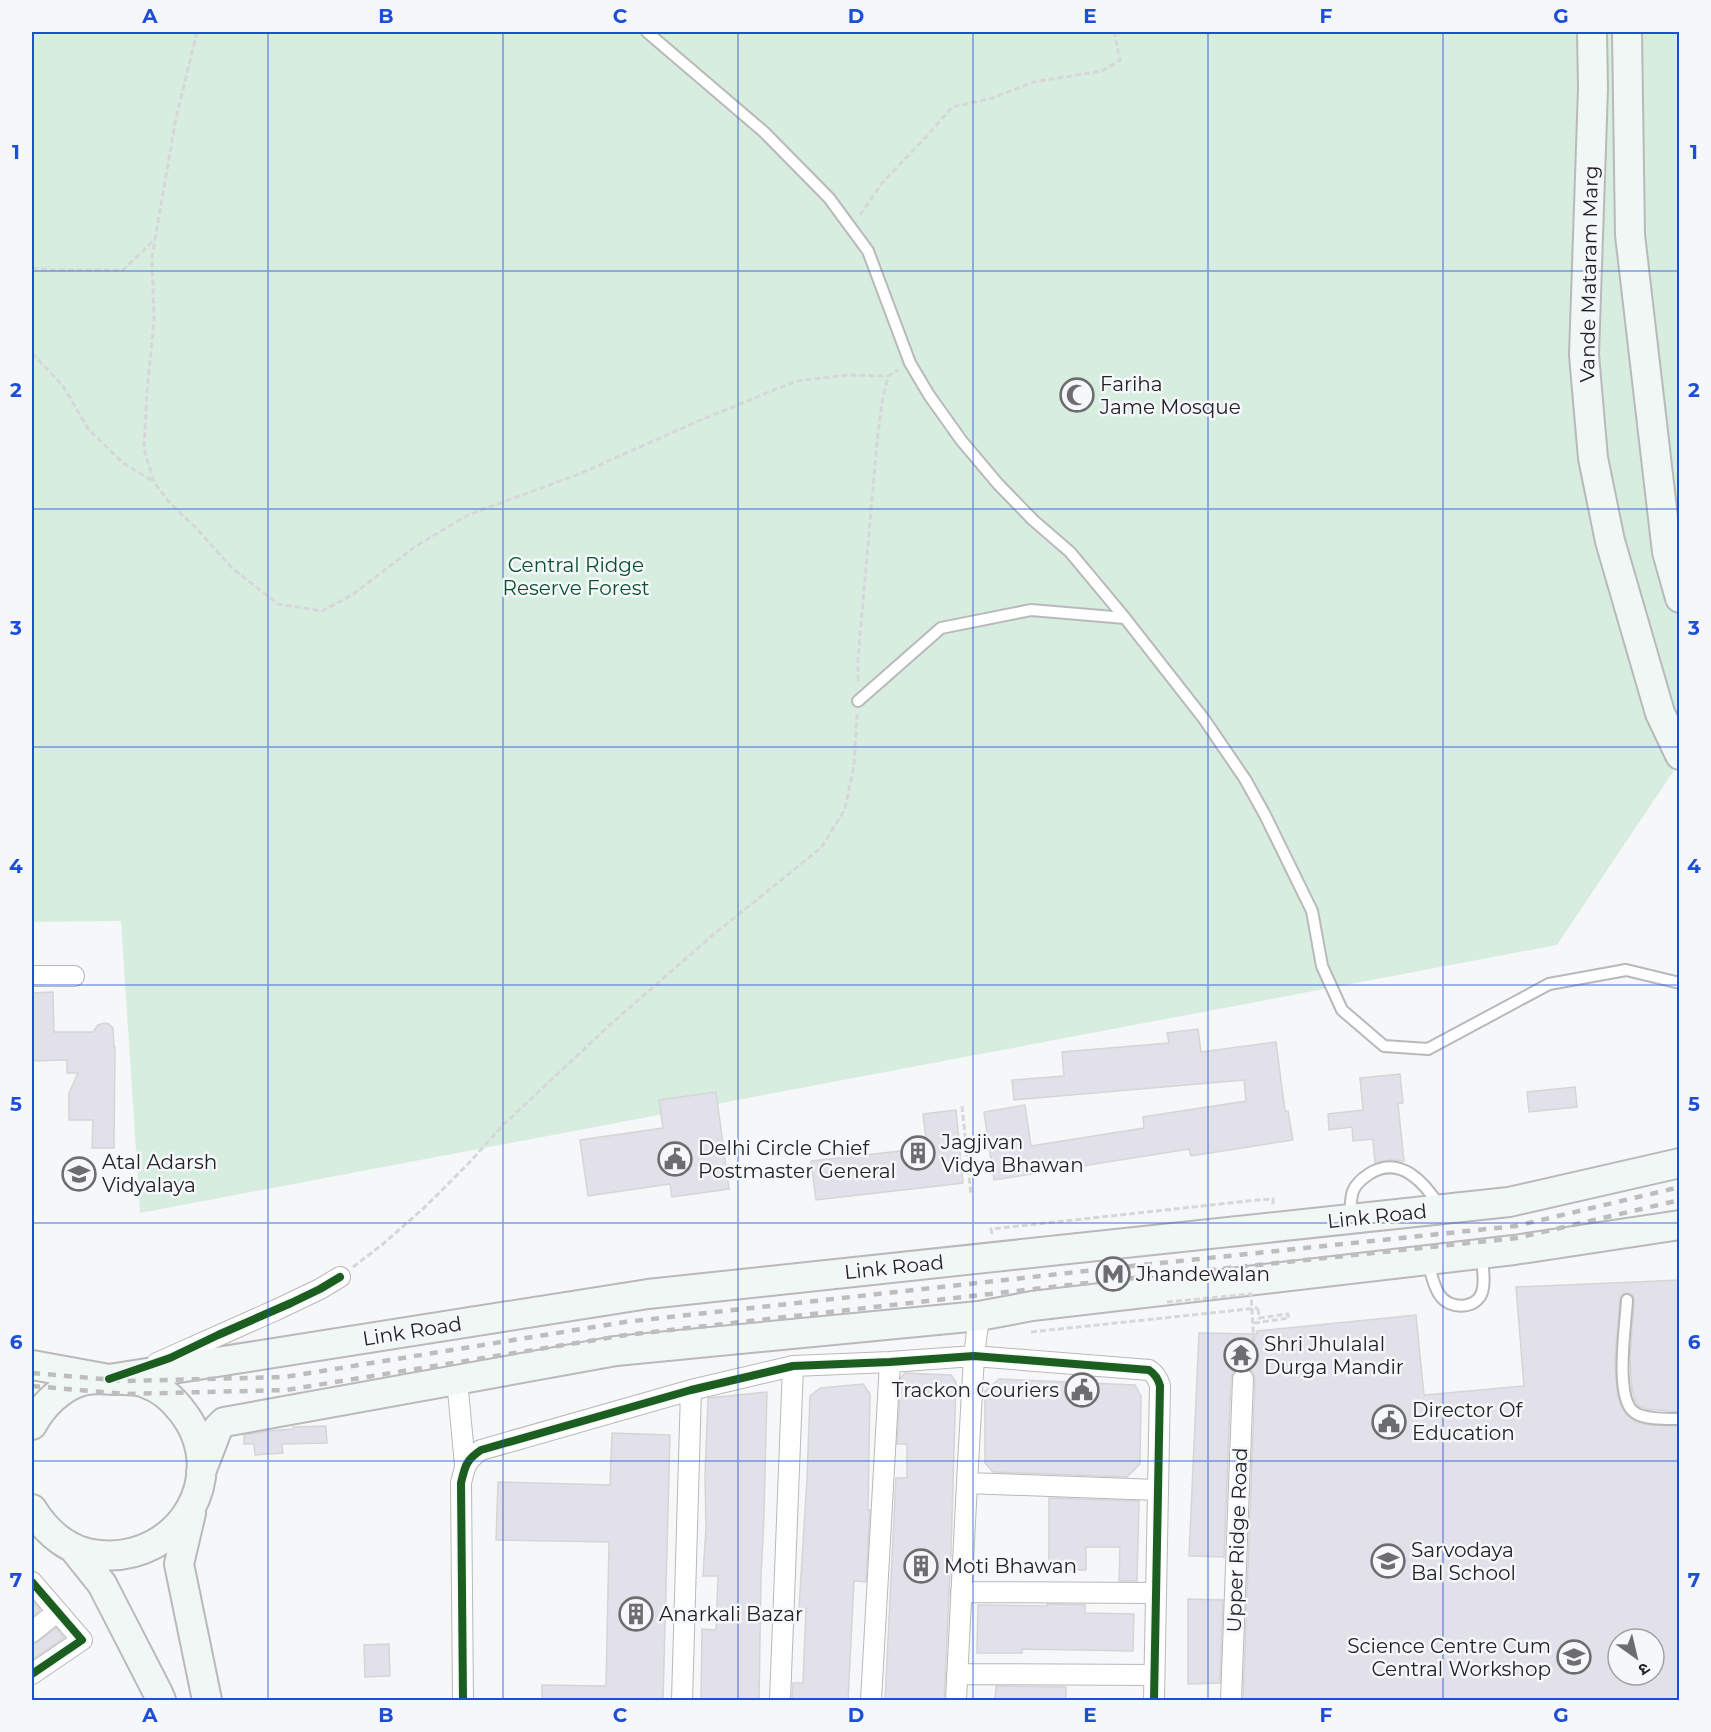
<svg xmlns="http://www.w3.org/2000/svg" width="1711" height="1732" font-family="Montserrat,'Noto Sans Devanagari',sans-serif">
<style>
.green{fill:#d7eddf}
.building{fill:#e2e0e8;stroke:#d5d5d7;stroke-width:1.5;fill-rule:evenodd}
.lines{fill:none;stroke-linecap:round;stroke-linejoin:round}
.service-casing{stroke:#b9b9bb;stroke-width:14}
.minor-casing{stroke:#b9b9bb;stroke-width:22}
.secondary-casing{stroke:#b9b9bb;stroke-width:32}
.path{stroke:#d7d7d9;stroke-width:3;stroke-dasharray:6 3;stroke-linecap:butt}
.service{stroke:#fefefe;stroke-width:10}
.minor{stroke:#fefefe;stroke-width:20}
.secondary{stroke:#f1f7f5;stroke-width:28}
.rail{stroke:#bdbdbe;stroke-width:4.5;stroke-dasharray:8 8;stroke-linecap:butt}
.path-bridge{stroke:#d7d7d9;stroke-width:3;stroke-dasharray:6 3;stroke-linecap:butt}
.cycleway-casing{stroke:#f5f7fa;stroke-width:11}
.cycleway{stroke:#1b5e20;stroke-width:8}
.grid{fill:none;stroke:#1d4ed8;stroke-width:1.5;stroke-opacity:0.55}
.labels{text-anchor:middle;stroke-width:5;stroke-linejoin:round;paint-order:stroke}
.street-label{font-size:20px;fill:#232325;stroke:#f5f7fa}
.poi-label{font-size:20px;fill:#232325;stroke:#f5f7fa;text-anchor:start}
.park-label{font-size:20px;fill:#09522d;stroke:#f5f7fa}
.neatline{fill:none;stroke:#1d4ed8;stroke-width:2}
.grid-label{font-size:20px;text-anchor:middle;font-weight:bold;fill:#1d4ed8}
</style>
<rect width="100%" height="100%" fill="#f6f7f9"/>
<path class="green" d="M32 32H1679V763L1557 945 140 1213 121 921 32 922Z"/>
<path class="building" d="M53 992 54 1032H93L98 1025 104 1023 109 1024 113 1028 114 1047H115L114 1148H92L93 1120H69V1093L78 1073H67V1060L32 1061V993Z
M1198 1029 1201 1052 1276 1042 1285 1111H1288L1293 1140 1191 1156 1189 1149 994 1180 984 1112 1025 1105 1031 1146 1144 1128 1143 1117 1246 1101 1244 1080 1014 1100 1012 1080 1064 1076 1062 1052 1169 1043 1167 1033Z
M1400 1074 1403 1103 1398 1104 1404 1161 1390 1160 1375 1163 1373 1139 1353 1141 1352 1127 1329 1130 1328 1114 1363 1110 1360 1078Z
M1575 1087 1577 1107 1529 1112 1527 1092Z
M716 1092 729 1189 672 1197 670 1184 588 1196 580 1140 663 1128 659 1100Z
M956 1110 963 1183 816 1200 811 1161 927 1148 923 1114Z
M1680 1280V1412L1646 1409 1639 1406 1635 1400 1632 1390 1630 1359 1634 1300 1633 1296 1628 1293 1623 1294 1620 1299 1615 1359 1617 1393 1621 1406 1628 1416 1636 1422 1648 1425 1680 1426V1701H1243L1255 1379 1254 1374 1250 1369 1243 1367 1238 1368 1233 1372 1231 1379 1224 1557 1189 1556 1199 1333 1257 1334V1331L1416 1315 1424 1395 1524 1386 1516 1287ZM1618 1639H1654V1675H1618Z
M905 1373 951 1375 956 1382 951 1552 944 1701H885L896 1478H907V1444H897L901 1377Z
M999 1379 1135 1385 1141 1396 1140 1464 1127 1477 993 1472 985 1463V1391Z
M863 1384 870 1394 868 1510H870L866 1582 854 1581 848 1701H792L793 1683H803L806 1608H799L807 1479 810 1396 820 1388Z
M767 1392 764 1515 761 1578 759 1701H701L702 1629 716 1630 718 1576H703L706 1527 705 1476 708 1398Z
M326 1426 327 1443 282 1444 283 1453 255 1455 254 1444H244V1435L268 1431 293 1429V1427Z
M612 1433 670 1435 663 1701H542V1685L606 1686 609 1542 496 1540 498 1482 610 1485Z
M1049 1498 1139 1501 1137 1581H1119L1120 1547H1086V1570H1049Z
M1188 1599 1223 1600 1220 1683 1188 1684Z
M32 1600 40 1610 32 1617Z
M1047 1604 1085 1605V1613L1134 1614 1133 1651 1022 1649V1653H977L978 1605 1047 1606Z
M56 1628 64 1638 32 1660V1644L39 1641Z
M389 1644 390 1676 365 1677 364 1645Z
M996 1686 1066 1687V1701H995Z"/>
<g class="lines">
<defs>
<path id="service" d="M647 32 764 132 829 198 868 251 910 363 929 395 961 440 998 484 1033 520 1070 552 1125 618 1204 719 1245 779 1265 815 1312 911 1322 966 1342 1010 1384 1046 1428 1049 1549 984 1626 970 1680 983
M858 701 941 628 1031 610 1125 618
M1350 1218C1351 1210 1350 1199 1353 1191 1356 1183 1363 1178 1369 1174 1400 1154 1425 1183 1440 1207
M1428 1262C1431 1272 1433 1285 1439 1294 1449 1311 1480 1310 1483 1288 1485 1277 1482 1265 1482 1254
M1627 1300C1626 1323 1614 1397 1634 1412 1644 1420 1667 1419 1680 1419"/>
<path id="minor" d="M32 976H74
M157 1363 276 1310 320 1289 340 1277
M457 1380 465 1465
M967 1483 1158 1490
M32 1582 82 1640 32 1674
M961 1592 1156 1593
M32 1632 57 1612
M957 1674 1154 1675
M463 1700 461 1483C465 1466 466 1460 481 1450L691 1390 793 1366 890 1362 974 1356 1149 1370C1155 1374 1158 1378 1160 1386L1154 1700
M682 1700 691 1390
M780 1700 793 1366
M871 1700 890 1362
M956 1700 967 1483 974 1356 979 1316
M1231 1700 1243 1379"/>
<path id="secondary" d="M1592 32 1593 88 1584 355 1593 458 1610 541 1660 713 1680 755
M1627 32 1630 235 1667 552 1680 598
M32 1365 109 1379 648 1294 1509 1202 1680 1163
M32 1425C42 1406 61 1387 82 1381 91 1379 104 1379 114 1380 124 1380 136 1379 145 1383 159 1388 172 1398 181 1410 233 1474 180 1562 100 1555 70 1553 47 1533 32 1509
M201 1472 218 1428 224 1422 616 1351 979 1316 1032 1306 1514 1250 1680 1225
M191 1513 179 1564 207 1700
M74 1549 102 1584 158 1693 161 1700"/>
</defs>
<use href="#service" class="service-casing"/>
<use href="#minor" class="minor-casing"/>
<use href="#secondary" class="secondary-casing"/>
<path class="path" d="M197 32 176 118 152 257 154 320 147 392 144 449 154 482 169 502 196 528 232 568 278 604 322 611 352 595 416 546 468 515 579 474 696 422 796 381 848 375 888 376
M860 215 882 183 926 137 952 107 993 98 1033 82 1102 71 1120 60 1114 32
M32 268 57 270H123L154 240
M32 353 63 386 89 430 123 463 153 481
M858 681V659L877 442 882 402 888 376 898 370
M962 1106 971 1195
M992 1234 991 1229 1257 1200 1273 1199V1205
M353 1267 383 1244 425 1207 468 1164 502 1126 612 1023 714 934 821 848 845 809 854 765 857 714
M1254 1323 1289 1318 1288 1314 1259 1318 1258 1308
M1031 1332 1258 1308
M1253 1363 1254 1344"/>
<use href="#service" class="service"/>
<use href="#minor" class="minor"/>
<use href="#secondary" class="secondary"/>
<path class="rail" d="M32 1373 126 1381 285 1377 625 1322 1113 1268 1516 1226 1680 1187
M32 1386 126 1394 286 1390 626 1335 1114 1280 1517 1238 1680 1200"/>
<path class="path-bridge" d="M1167 1302 1251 1294 1254 1344"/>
<defs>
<path id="cycleway" d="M109 1379 170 1358 218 1335 291 1303 320 1289 340 1277
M32 1582 82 1640 32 1674
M463 1700 461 1483C465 1466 466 1460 481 1450L691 1390 793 1366 890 1362 974 1356 1149 1370C1155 1374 1158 1378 1160 1386L1154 1700"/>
</defs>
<use href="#cycleway" class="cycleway-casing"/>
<use href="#cycleway" class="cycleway"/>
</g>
<path class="grid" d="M268 32V1700M503 32V1700M738 32V1700M973 32V1700M1208 32V1700M1443 32V1700M32 271H1680M32 509H1680M32 747H1680M32 985H1680M32 1223H1680M32 1461H1680"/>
<defs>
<symbol id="mosque-ring" viewBox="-11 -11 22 22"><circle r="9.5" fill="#f5f7fa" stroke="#6d6d6f" stroke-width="1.5"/><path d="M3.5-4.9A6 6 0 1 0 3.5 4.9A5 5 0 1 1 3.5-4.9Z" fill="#6d6d6f"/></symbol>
<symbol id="building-ring" viewBox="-11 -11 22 22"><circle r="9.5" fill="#f5f7fa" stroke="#6d6d6f" stroke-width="1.5"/><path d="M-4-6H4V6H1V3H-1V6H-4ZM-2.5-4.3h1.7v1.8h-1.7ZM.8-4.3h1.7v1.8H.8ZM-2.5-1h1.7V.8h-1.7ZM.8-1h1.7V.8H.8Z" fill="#6d6d6f"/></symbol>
<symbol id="civic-ring" viewBox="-11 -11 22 22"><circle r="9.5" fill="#f5f7fa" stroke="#6d6d6f" stroke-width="1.5"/><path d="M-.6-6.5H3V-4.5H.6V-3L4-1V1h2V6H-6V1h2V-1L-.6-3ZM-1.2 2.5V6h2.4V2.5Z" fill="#6d6d6f"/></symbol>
<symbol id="school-ring" viewBox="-11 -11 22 22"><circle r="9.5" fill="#f5f7fa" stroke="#6d6d6f" stroke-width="1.5"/><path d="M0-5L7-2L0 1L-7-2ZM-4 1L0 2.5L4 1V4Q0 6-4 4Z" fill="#6d6d6f"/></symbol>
<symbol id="metro-ring" viewBox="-11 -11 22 22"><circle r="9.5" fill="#f5f7fa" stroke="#6d6d6f" stroke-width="1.5"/><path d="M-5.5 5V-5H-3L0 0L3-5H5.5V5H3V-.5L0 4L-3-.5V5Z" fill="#6d6d6f"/></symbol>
<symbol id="temple-ring" viewBox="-11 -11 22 22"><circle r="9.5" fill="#f5f7fa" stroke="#6d6d6f" stroke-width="1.5"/><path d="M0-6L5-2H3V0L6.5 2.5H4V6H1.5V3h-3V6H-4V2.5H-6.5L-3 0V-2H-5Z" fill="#6d6d6f"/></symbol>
</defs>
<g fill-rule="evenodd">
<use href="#mosque-ring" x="1058" y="376" width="38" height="38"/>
<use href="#building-ring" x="899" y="1134" width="38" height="38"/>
<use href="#civic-ring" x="656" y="1140" width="38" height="38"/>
<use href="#school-ring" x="60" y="1155" width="38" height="38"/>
<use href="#metro-ring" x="1094" y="1255" width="38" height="38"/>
<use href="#temple-ring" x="1222" y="1336" width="38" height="38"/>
<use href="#civic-ring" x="1063" y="1371" width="38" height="38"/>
<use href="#civic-ring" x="1370" y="1403" width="38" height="38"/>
<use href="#school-ring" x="1369" y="1542" width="38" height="38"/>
<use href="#building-ring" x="902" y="1547" width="38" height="38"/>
<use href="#building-ring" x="617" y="1595" width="38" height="38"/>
<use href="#school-ring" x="1555" y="1638" width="38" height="38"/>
</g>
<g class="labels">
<g class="street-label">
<text transform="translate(1589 274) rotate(-89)" y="7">Vande Mataram Marg</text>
<text transform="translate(1377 1216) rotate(-6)" y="7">Link Road</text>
<text transform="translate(894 1267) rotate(-6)" y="7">Link Road</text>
<text transform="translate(412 1331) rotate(-9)" y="7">Link Road</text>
<text transform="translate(1237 1540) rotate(-88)" y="7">Upper Ridge Road</text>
</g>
<g class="poi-label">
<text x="1100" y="391">Fariha<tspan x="1100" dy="23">Jame Mosque</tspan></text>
<text x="941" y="1149">Jagjivan<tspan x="941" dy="23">Vidya Bhawan</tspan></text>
<text x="698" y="1155">Delhi Circle Chief<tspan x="698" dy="23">Postmaster General</tspan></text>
<text x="102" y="1169">Atal Adarsh<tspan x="102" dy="23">Vidyalaya</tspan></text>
<text x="1136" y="1281">Jhandewalan</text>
<text x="1264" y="1351">Shri Jhulalal<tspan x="1264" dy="23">Durga Mandir</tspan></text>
<text x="1059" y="1397" text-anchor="end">Trackon Couriers</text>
<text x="1412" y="1417">Director Of<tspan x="1412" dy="23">Education</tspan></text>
<text x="1411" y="1557">Sarvodaya<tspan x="1411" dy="23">Bal School</tspan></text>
<text x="944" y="1573">Moti Bhawan</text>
<text x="659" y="1621">Anarkali Bazar</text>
<text x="1551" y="1653" text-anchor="end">Science Centre Cum<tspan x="1551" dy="23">Central Workshop</tspan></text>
</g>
<g class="park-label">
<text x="576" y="572">Central Ridge<tspan x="576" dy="23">Reserve Forest</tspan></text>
</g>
</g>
<rect width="1711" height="1732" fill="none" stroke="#f5f7fa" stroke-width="66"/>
<g transform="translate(1636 1657) rotate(146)"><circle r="28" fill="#f5f7fa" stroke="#a1a2a5" stroke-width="1.5"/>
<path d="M0-4.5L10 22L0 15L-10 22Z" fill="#6d6d6f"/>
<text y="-9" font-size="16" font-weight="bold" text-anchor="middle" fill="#232325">उ</text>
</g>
<rect x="33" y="33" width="1645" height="1666" class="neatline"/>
<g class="grid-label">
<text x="150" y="23">A</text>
<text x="386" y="23">B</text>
<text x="620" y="23">C</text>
<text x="856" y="23">D</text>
<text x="1090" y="23">E</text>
<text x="1326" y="23">F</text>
<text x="1561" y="23">G</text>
<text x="16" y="159">1</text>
<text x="1694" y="159">1</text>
<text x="16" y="397">2</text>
<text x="1694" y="397">2</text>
<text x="16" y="635">3</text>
<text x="1694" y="635">3</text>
<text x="16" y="873">4</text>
<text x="1694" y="873">4</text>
<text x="16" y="1111">5</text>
<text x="1694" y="1111">5</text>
<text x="16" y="1349">6</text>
<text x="1694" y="1349">6</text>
<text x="16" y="1587">7</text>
<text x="1694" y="1587">7</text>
<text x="150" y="1722">A</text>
<text x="386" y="1722">B</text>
<text x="620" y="1722">C</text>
<text x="856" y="1722">D</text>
<text x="1090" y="1722">E</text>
<text x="1326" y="1722">F</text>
<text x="1561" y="1722">G</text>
</g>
</svg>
